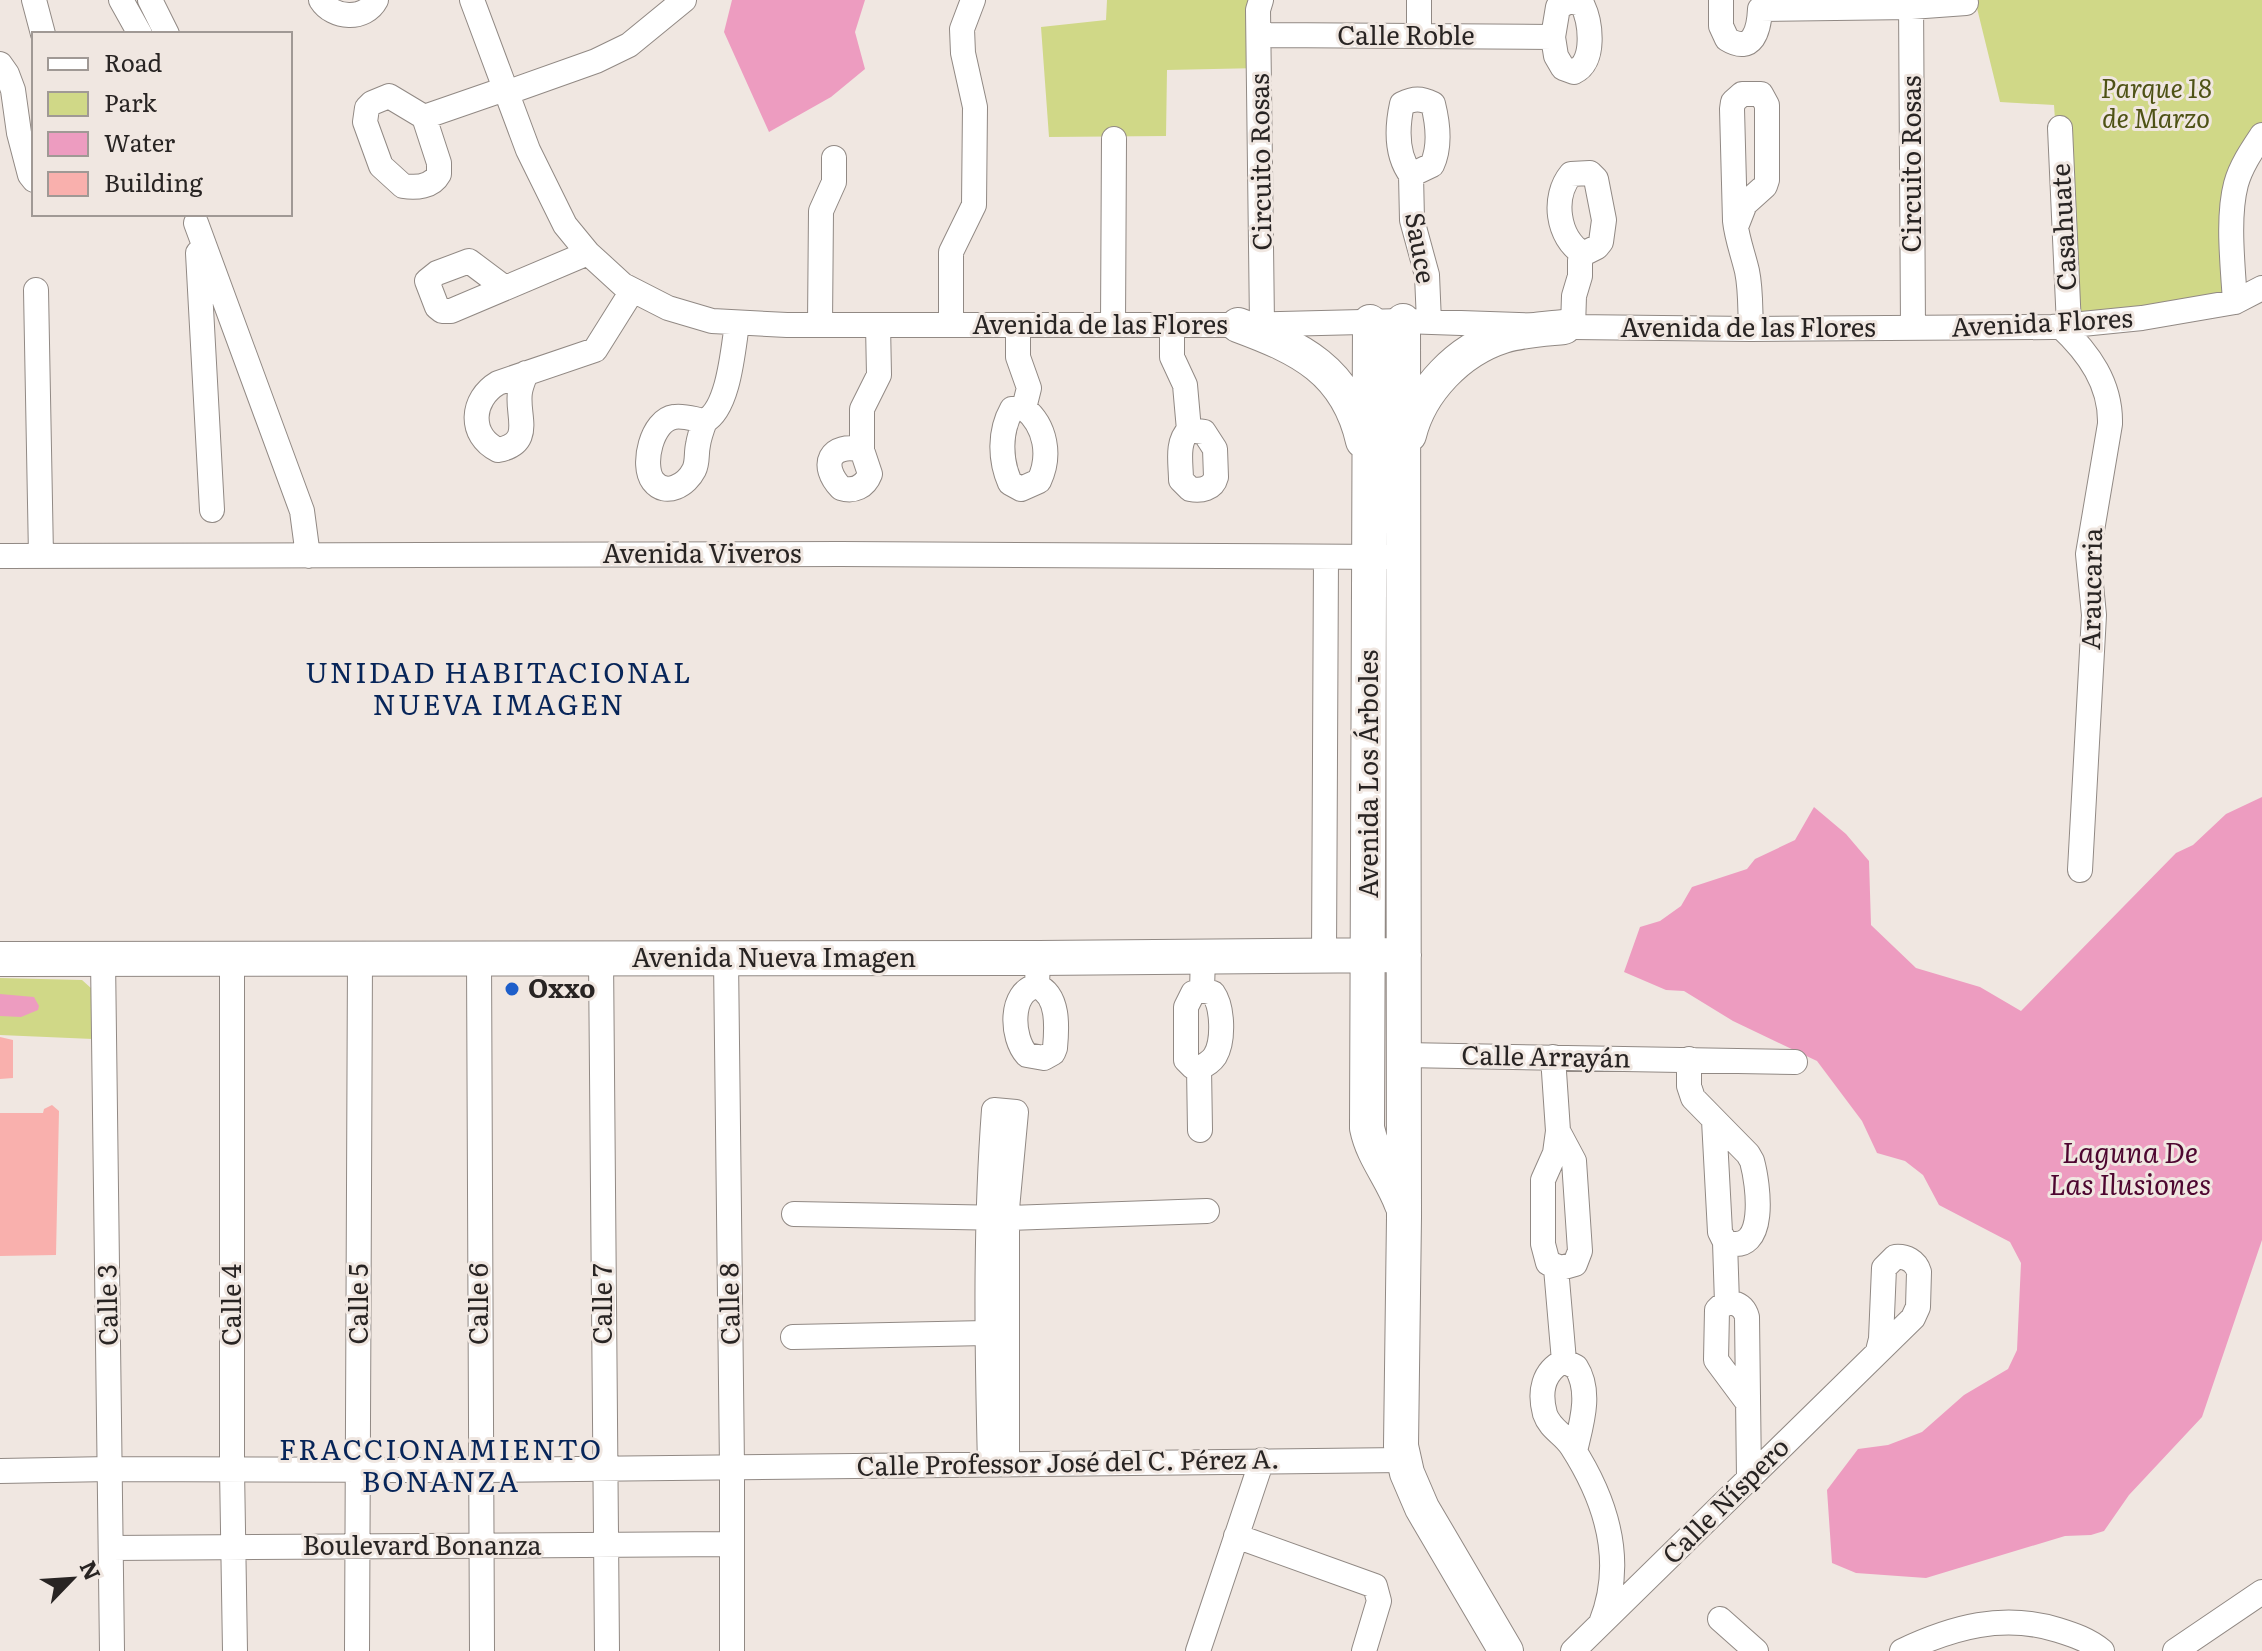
<svg xmlns="http://www.w3.org/2000/svg" width="2262" height="1651" font-family="Literata,serif">
<style>
.green{fill:#d0d887}
.water{fill:#ed9cc0}
.building{fill:#f9b0ad}
.lines{fill:none;stroke-linecap:round;stroke-linejoin:round}
.street-casing{stroke:#918984;stroke-width:26}
.secondary-casing{stroke:#918984;stroke-width:36}
.street{stroke:#fff;stroke-width:24}
.secondary{stroke:#fff;stroke-width:34}
.poi-dot{fill:#1d5eca;stroke:#f0e7e1;stroke-width:3}
.labels{text-anchor:middle;stroke-width:6;stroke-linejoin:round;paint-order:stroke}
.street-label{font-size:26px;fill:#282423;stroke:#f0e7e1}
.park-label{font-size:26px;font-style:italic;fill:#4e5215;stroke:#f0e7e1}
.poi-label{font-size:26px;font-weight:bold;fill:#282423;stroke:#f0e7e1;text-anchor:start}
.neighbourhood-label{font-size:28px;letter-spacing:2px;fill:#072559;stroke:#f0e7e1}
.water-label{font-size:28px;font-style:italic;fill:#4e0630;stroke:#f0e7e1}
</style>
<rect width="100%" height="100%" fill="#f0e7e1"/>
<path class="green" d="M1107 0H1261L1260 68 1167 70 1166 136 1049 137 1041 27 1106 20Z
M1975 0H2262V128L2243 157 2229 299 2069 326 2054 105 2000 102Z
M0 978 82 980 92 989 93 1039 0 1035Z"/>
<path class="water" d="M732 0H865L855 32 865 69 831 97 769 132 724 32Z
M2262 797V1240L2202 1417 2129 1495 2104 1531 2091 1535 2065 1536 1926 1578 1856 1573 1832 1563 1827 1490 1858 1449 1888 1445 1922 1432 1964 1395 2008 1369 2017 1350 2021 1263 2010 1242 1939 1205 1923 1175 1905 1161 1877 1153 1862 1121 1817 1061 1733 1021 1684 991 1666 990 1624 972 1640 927 1660 921 1681 906 1692 887 1747 869 1755 859 1795 840 1814 807 1846 834 1869 861 1871 925 1916 968 1980 987 2021 1011 2176 853 2193 845 2226 814Z
M0 994 34 997 39 1006 38 1010 21 1017 0 1016Z"/>
<path class="building" d="M0 1037 13 1040V1078L0 1079Z
M52 1105 59 1111 56 1255 0 1256V1113H43L44 1109Z"/>
<g class="lines">
<defs>
<path id="street" d="M34 0 43 34
M121 0 140 34
M150 0 167 34
M321 0C333 19 365 21 376 0
M472 0 528 150 565 225 588 253 623 285 668 308 712 321 787 325H1238L1403 321 1573 327 1751 329 2052 327 2142 318 2235 302 2262 288
M1261 0 1258 10 1262 324
M1721 0V26L1727 39C1753 55 1759 30 1760 9L1911 7 1966 3
M1911 0 1913 328
M1259 35 1553 37 1558 7 1570 1 1582 4C1591 22 1596 62 1574 72L1563 68 1556 56 1553 37
M1419 36V0
M0 64 7 74 13 90 19 133 30 175 34 180
M506 93 596 61 629 45 684 0
M424 117 439 163V174C432 187 416 188 403 186L381 166 365 122 367 108 372 103 389 96 424 117 505 89
M2060 128 2069 326
M1411 175C1396 155 1397 127 1402 104 1414 98 1421 98 1433 104 1438 124 1441 146 1432 165L1411 175 1412 220 1427 275 1429 322
M196 223 302 511 308 556
M1736 227 1745 204 1765 186 1767 180V105L1761 94H1742L1733 102 1732 109 1735 221C1737 239 1743 254 1747 271 1751 290 1750 310 1751 329
M198 253 212 510
M505 288 469 261 437 273 427 281 437 307 442 311H451L588 253
M36 290 41 556
M2235 302C2233 267 2227 218 2236 184 2241 166 2252 150 2262 135
M820 324 821 211 834 182V158
M951 325V252L974 205 975 107 963 53 962 29 973 0
M1018 325V357L1029 388 1024 408 1012 409C999 432 1000 460 1010 483L1021 489 1039 481C1051 456 1046 426 1024 408
M1113 325 1114 139
M1172 325V357L1185 385 1189 430C1176 442 1181 464 1181 480L1190 489C1201 491 1213 489 1216 477L1215 449 1204 432 1189 430
M2060 326C2089 353 2111 384 2110 424L2088 554 2094 615 2080 870
M1573 327 1574 296 1580 276V260L1583 254 1597 247 1601 242 1604 220 1596 179 1590 173 1571 174C1552 197 1557 237 1583 254
M526 373C524 379 521 385 520 392 516 415 535 443 498 450 468 435 471 399 498 383L595 350 632 291
M705 421C702 429 699 437 698 445 696 453 698 462 694 470 687 484 666 498 653 481 641 465 652 420 674 417 684 415 696 420 705 421 729 408 733 349 737 324
M862 450C830 442 819 465 841 488 854 492 865 487 870 474L862 450V409L879 375 878 325
M0 556 840 554 1386 557
M1324 956 1326 557
M479 957 482 1651
M601 957 607 1651
M726 958 732 1467V1651
M103 959 112 1651
M232 959V1469L235 1651
M1037 986C1009 991 1011 1038 1027 1055L1044 1058 1053 1053 1055 1048C1057 1027 1059 995 1037 986L1038 958
M1404 1055 1795 1062
M1553 1057 1558 1131 1555 1153 1543 1180V1244L1548 1263 1561 1268 1575 1264 1580 1251 1574 1161 1558 1131
M1689 1059V1086L1693 1098 1748 1154 1752 1161C1758 1183 1769 1257 1725 1242L1720 1232 1714 1120
M1199 1068 1193 1067 1186 1060V1007L1193 993 1202 990
M1200 1130 1199 1068C1206 1065 1211 1062 1215 1056 1224 1041 1223 1007 1213 993L1202 990 1203 956
M794 1214 1007 1218 1207 1211
M1725 1242 1727 1303
M1556 1268 1564 1361
M793 1337 986 1333
M1748 1403 1716 1360 1717 1310C1727 1298 1743 1302 1747 1317L1749 1478
M1575 1451C1581 1425 1592 1392 1576 1367L1564 1361C1543 1371 1539 1392 1545 1414 1550 1429 1564 1434 1572 1447 1606 1500 1626 1561 1601 1623
M990 1464C987 1345 985 1229 994 1110L1016 1112 1007 1209V1464
M0 1471 110 1469 480 1470 1403 1460
M1236 1536 1375 1586 1379 1601 1364 1651
M111 1548 732 1544
M1720 1619 1756 1651
M357 1651 360 958
M1198 1651 1262 1460
M1573 1651 1913 1318 1918 1307 1919 1272C1916 1261 1906 1256 1895 1257L1884 1268 1881 1339 1878 1351
M1902 1651C1953 1627 2003 1613 2058 1630 2074 1635 2089 1640 2102 1651
M2175 1651 2262 1592"/>
<path id="secondary" d="M1403 321 1404 1217 1401 1446 1407 1473 1422 1508 1506 1651
M1370 322 1367 1128C1373 1157 1392 1177 1402 1205
M1238 325C1300 348 1347 370 1363 441
M1409 435C1420 390 1459 350 1503 336 1523 330 1544 329 1564 327
M0 959 1038 958 1404 955"/>
</defs>
<use href="#street" class="street-casing"/>
<use href="#secondary" class="secondary-casing"/>
<use href="#street" class="street"/>
<use href="#secondary" class="secondary"/>
</g>
<circle class="poi-dot" cx="512" cy="989" r="8"/>
<g class="labels">
<g class="street-label">
<text x="1406" y="45">Calle Roble</text>
<text transform="translate(1261 162) rotate(-91)" y="9">Circuito Rosas</text>
<text transform="translate(1912 164) rotate(-90)" y="9">Circuito Rosas</text>
<text transform="translate(2064 227) rotate(-93)" y="9">Casahuate</text>
<text transform="translate(1420 248) rotate(80)" y="9">Sauce</text>
<text transform="translate(2042 323) rotate(-3)" y="9">Avenida Flores</text>
<text x="1100" y="334">Avenida de las Flores</text>
<text x="1748" y="337">Avenida de las Flores</text>
<text x="702" y="563">Avenida Viveros</text>
<text transform="translate(2092 589) rotate(-89)" y="9">Araucaria</text>
<text transform="translate(1369 774) rotate(-90)" y="9">Avenida Los Árboles</text>
<text x="774" y="967">Avenida Nueva Imagen</text>
<text transform="translate(1546 1057) rotate(1)" y="9">Calle Arrayán</text>
<text transform="translate(359 1304) rotate(-90)" y="9">Calle 5</text>
<text transform="translate(479 1304) rotate(-90)" y="9">Calle 6</text>
<text transform="translate(603 1304) rotate(-90)" y="9">Calle 7</text>
<text transform="translate(730 1304) rotate(-91)" y="9">Calle 8</text>
<text transform="translate(108 1305) rotate(-91)" y="9">Calle 3</text>
<text transform="translate(232 1305) rotate(-90)" y="9">Calle 4</text>
<text transform="translate(1068 1463) rotate(-1)" y="9">Calle Professor José del C. Pérez A.</text>
<text transform="translate(1726 1501) rotate(-45)" y="9">Calle Níspero</text>
<text x="422" y="1555">Boulevard Bonanza</text>
</g>
<g class="park-label">
<text x="2156" y="98">Parque 18<tspan x="2156" dy="30">de Marzo</tspan></text>
</g>
<g class="poi-label">
<text x="528" y="998">Oxxo</text>
</g>
<g class="neighbourhood-label">
<text x="499" y="683">UNIDAD HABITACIONAL<tspan x="499" dy="32">NUEVA IMAGEN</tspan></text>
<text x="441" y="1460">FRACCIONAMIENTO<tspan x="441" dy="32">BONANZA</tspan></text>
</g>
<g class="water-label">
<text x="2130" y="1163">Laguna De<tspan x="2130" dy="32">Las Ilusiones</tspan></text>
</g>
</g>
<rect x="32" y="32" width="260" height="184" fill="#f0e7e1" stroke="#a09995" stroke-width="2"/>
<rect x="48" y="58" width="40" height="12" fill="#ffffff" stroke="#a09995" stroke-width="2"/>
<text x="104" y="72" font-size="24" fill="#282423">Road</text>
<rect x="48" y="92" width="40" height="24" fill="#d0d887" stroke="#a09995" stroke-width="2"/>
<text x="104" y="112" font-size="24" fill="#282423">Park</text>
<rect x="48" y="132" width="40" height="24" fill="#ed9cc0" stroke="#a09995" stroke-width="2"/>
<text x="104" y="152" font-size="24" fill="#282423">Water</text>
<rect x="48" y="172" width="40" height="24" fill="#f9b0ad" stroke="#a09995" stroke-width="2"/>
<text x="104" y="192" font-size="24" fill="#282423">Building</text>
<g transform="translate(72 1579) rotate(65)" stroke="#f0e7e1" stroke-width="6" paint-order="stroke">
<path d="M0-6L14 30L0 20L-14 30Z" fill="#282423"/>
<text y="-12" font-size="22" font-weight="bold" text-anchor="middle" fill="#282423">N</text>
</g>
</svg>
